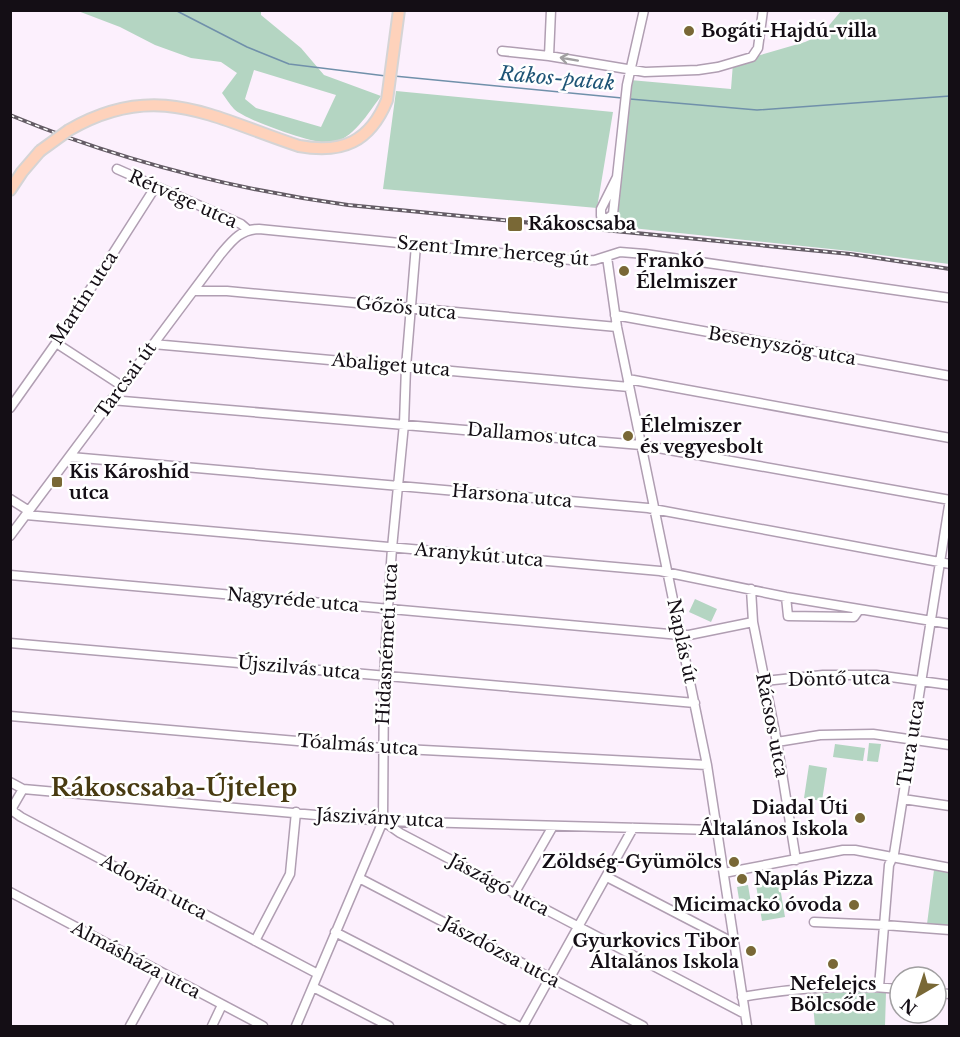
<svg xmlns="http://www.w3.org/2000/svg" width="960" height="1037" font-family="'Libre Baskerville',serif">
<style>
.green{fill:#b4d5c2;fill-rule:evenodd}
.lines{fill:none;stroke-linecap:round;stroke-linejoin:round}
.stream{stroke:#7090aa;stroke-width:1.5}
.minor-casing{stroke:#b09eb2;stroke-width:11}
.major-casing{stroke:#d5d4d5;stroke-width:14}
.minor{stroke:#fff;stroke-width:8}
.major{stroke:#fed2bb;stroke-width:10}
.rail-casing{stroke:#645c65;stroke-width:4}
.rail{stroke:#fff;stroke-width:1.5;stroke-dasharray:4.5;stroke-linecap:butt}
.major-bridge-casing{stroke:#d5d4d5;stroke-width:14;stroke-linecap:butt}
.major-bridge{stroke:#fed2bb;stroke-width:10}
.oneway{stroke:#a19fa1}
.poi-dot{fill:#796836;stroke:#fff;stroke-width:2}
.labels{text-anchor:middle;stroke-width:5;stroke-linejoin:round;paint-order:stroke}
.poi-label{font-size:18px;font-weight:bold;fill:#140e15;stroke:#fff;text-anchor:start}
.street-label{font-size:18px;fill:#140e15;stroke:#fff}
.water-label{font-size:20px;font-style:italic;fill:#1e5476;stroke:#fff}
.district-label{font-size:24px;font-weight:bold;fill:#483a11;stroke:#fff}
</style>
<rect width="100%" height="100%" fill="#fcf0fd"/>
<path class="green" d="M78 11H261V15L301 48 324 75 381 96C369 112 352 141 330 143 314 144 245 120 234 109 229 104 226 98 222 93L237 73 221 62 191 58 155 45 120 27ZM254 70 336 95 321 127 256 108 245 99Z
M841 11H949V264L850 251 613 226 630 80 731 89 733 63 805 42 821 35Z
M396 91 613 112 597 208 383 189Z
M695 599 717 609 711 622 689 612Z
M869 743 881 744 878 762 867 761Z
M835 744 865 748 863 761 833 757Z
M809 765 827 768 822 801 804 798Z
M934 870 949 873V927L927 924Z
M779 881 785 917 762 921 756 885Z
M748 885 751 903 740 905 737 887Z
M850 992 886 993 885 1026H815L812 994Z"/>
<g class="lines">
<path class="stream" d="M175 10 247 47 289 64 386 76
M394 76 622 98
M630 99 757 110 950 96"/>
<defs>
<path id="minor" d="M502 51 549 56 645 72 698 70 718 67 752 57 758 48 763 10
M549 56 551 10
M117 169 241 224 248 230
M617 177 601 209V216L607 219 613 214 627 85 644 10
M607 257 617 327 707 765 747 1026
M194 291H227L617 327
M615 315 950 376
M56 343 122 386
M153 344 629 387
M628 379 950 438
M111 400 641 445 950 500
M10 408 56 343 156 186
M71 457 648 508 950 564
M10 499 29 511
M26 515 660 571 786 597 950 624
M10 536 220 255C231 242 240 229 259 229L581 261 595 260 620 252 645 254 950 298
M10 575 680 635H689L753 622
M751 589 753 622 777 742 796 860
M786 597 788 616 854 617 859 610
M10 643 695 703
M764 681 823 675H876L950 685
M10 716 366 747 707 765
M777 742 820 735 873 734 950 745
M10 782 23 789 383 821 716 830
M23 789 12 808 14 812 21 817 318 974
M903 799 950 806
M383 821 400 833 745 1014
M724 873 843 850H855L950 868
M607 877 734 943
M359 878 643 1026
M10 892 263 1026
M514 894 553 826
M814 922 884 925 950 930
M335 932 518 1026
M255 941 290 874 296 812
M313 987 389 1026
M879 987 889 865 894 854 950 499
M936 993 950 994
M742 997C794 988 847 984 900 989
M130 1026 159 973
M212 1026 222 1005
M296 1026 383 821 384 675 388 608 392 548 404 424 406 367 416 245
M523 1026 633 828"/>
<path id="major" d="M69 130C157 79 213 118 299 146 342 154 370 142 387 100L399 10
M10 190 22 172 40 151"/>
</defs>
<use href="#minor" class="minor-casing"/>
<use href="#major" class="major-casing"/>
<use href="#minor" class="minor"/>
<use href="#major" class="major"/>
<defs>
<path id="rail" d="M10 115C118 160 232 189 348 205L850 254 950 269"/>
</defs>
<use href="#rail" class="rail-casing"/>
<use href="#rail" class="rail"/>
<defs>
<path id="major-bridge" d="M40 151 69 130"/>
</defs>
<use href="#major-bridge" class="major-bridge-casing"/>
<use href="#major-bridge" class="major-bridge"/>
</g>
<defs><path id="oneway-shaft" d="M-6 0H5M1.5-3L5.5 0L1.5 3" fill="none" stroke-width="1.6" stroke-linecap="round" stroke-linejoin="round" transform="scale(1.5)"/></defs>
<use class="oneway" href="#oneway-shaft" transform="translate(569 59) rotate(-170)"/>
<g class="poi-dot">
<circle cx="689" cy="31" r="6"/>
<rect x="507" y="216" width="16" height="16" rx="3"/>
<circle cx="624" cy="271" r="6"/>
<circle cx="628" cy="436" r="6"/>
<rect x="51" y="476" width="12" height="12" rx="3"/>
<circle cx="860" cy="818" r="6"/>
<circle cx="734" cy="862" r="6"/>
<circle cx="742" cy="879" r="6"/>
<circle cx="854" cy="905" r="6"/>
<circle cx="751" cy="951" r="6"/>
<circle cx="833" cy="964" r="6"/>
</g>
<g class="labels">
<g class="poi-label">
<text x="701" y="37">Bogáti-Hajdú-villa</text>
<text x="528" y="230">Rákoscsaba</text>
<text x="636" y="267">Frankó<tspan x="636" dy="21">Élelmiszer</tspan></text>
<text x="640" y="432">Élelmiszer<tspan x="640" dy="21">és vegyesbolt</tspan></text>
<text x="69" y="478">Kis Károshíd<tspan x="69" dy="21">utca</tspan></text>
<text x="848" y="814" text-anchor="end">Diadal Úti<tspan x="848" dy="21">Általános Iskola</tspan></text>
<text x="722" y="868" text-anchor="end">Zöldség-Gyümölcs</text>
<text x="754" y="885">Naplás Pizza</text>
<text x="842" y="911" text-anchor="end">Micimackó óvoda</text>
<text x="739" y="947" text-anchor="end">Gyurkovics Tibor<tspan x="739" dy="21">Általános Iskola</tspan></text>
<text x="833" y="990" text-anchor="middle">Nefelejcs<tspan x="833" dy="21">Bölcsőde</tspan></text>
</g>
<g class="street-label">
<text transform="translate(183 199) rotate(24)" y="6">Rétvége utca</text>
<text transform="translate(493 251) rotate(5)" y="6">Szent Imre herceg út</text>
<text transform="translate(84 298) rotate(-57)" y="6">Martin utca</text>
<text transform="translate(406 308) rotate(6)" y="6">Gőzös utca</text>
<text transform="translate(782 346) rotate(10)" y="6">Besenyszög utca</text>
<text transform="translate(391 365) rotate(5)" y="6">Abaliget utca</text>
<text transform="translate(126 380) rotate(-54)" y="6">Tarcsai út</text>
<text transform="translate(532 435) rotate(5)" y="6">Dallamos utca</text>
<text transform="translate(512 496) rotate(5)" y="6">Harsona utca</text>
<text transform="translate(479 555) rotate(5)" y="6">Aranykút utca</text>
<text transform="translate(293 600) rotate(5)" y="6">Nagyréde utca</text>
<text transform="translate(682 641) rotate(78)" y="6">Naplás út</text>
<text transform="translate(387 644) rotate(-87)" y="6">Hidasnémeti utca</text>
<text transform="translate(299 668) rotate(5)" y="6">Újszilvás utca</text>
<text transform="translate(839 679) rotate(-1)" y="6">Döntő utca</text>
<text transform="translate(772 725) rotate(79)" y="6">Rácsos utca</text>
<text transform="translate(911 743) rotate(-81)" y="6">Tura utca</text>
<text transform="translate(358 745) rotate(4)" y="6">Tóalmás utca</text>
<text transform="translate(380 818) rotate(3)" y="6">Jászivány utca</text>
<text transform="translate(499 885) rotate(28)" y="6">Jászágó utca</text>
<text transform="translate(154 887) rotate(28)" y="6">Adorján utca</text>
<text transform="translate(501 952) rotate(28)" y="6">Jászdózsa utca</text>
<text transform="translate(136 960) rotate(28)" y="6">Almásháza utca</text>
</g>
<g class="water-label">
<text transform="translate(557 78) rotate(5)" y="7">Rákos-patak</text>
</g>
<g class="district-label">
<text x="174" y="796">Rákoscsaba-Újtelep</text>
</g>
</g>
<rect width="960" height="1037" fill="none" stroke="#140e15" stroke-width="24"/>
<g transform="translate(918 995) rotate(219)"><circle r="28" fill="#ffffff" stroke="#a19fa1" stroke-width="1.5"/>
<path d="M0-4.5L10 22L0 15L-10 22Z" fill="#796836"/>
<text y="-9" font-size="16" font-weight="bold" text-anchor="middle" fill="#140e15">N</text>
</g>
</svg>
